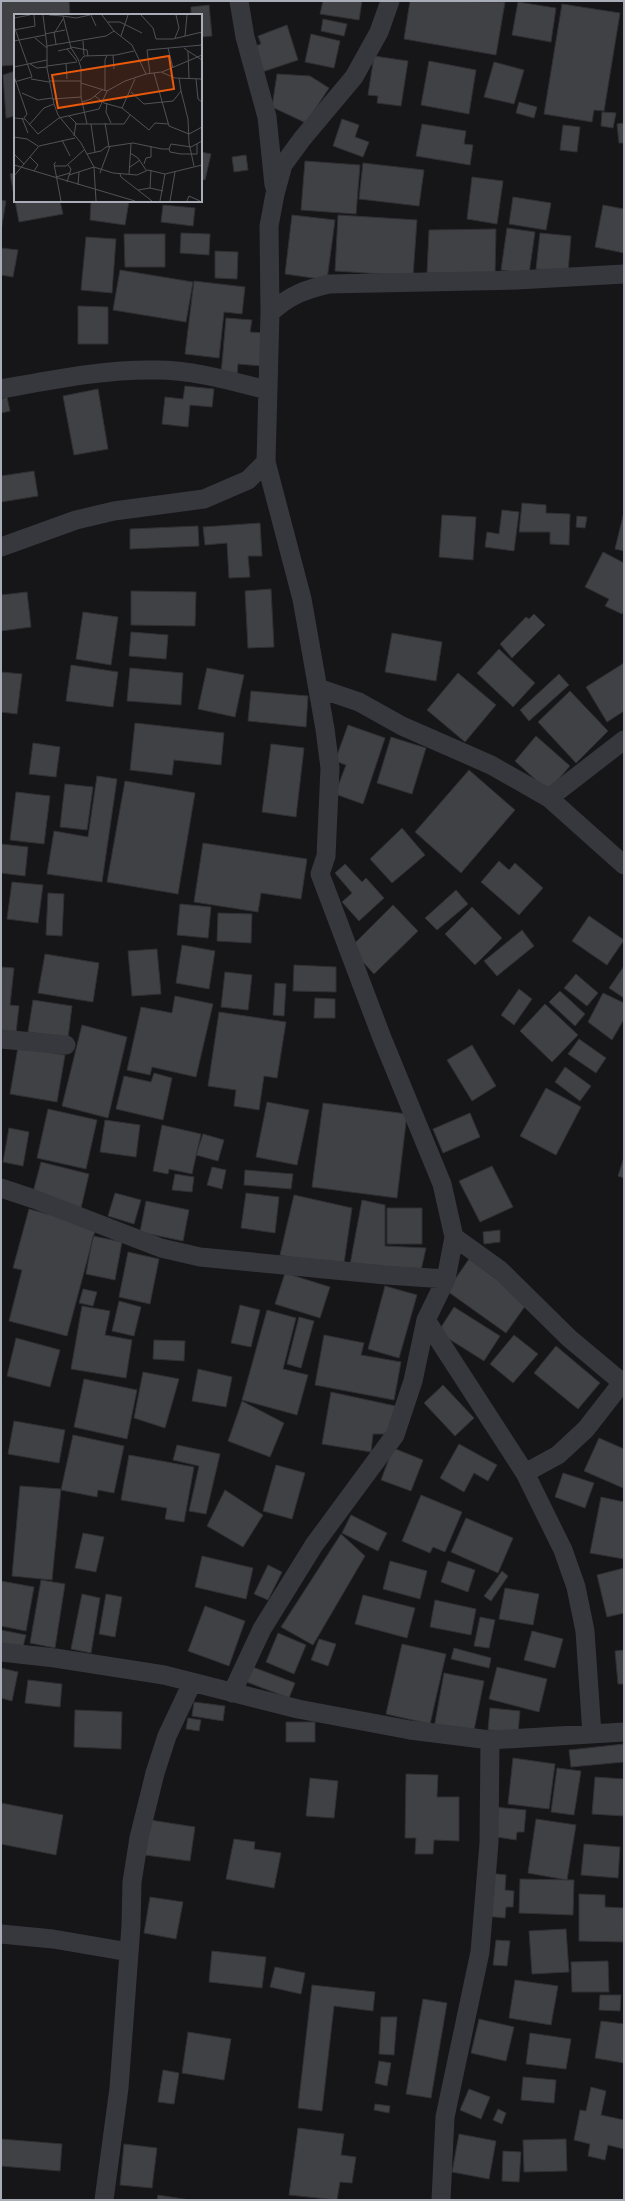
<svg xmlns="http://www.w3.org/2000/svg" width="625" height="2201" font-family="'Roboto Condensed',sans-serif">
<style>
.building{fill:#404145;stroke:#303034}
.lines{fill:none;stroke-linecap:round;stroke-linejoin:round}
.minor{stroke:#37383d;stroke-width:19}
.inset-road{fill:none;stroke:#505258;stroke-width:1}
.view{fill:#e8590c;fill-opacity:0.15;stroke:#e8590c;stroke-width:2}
.inset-edge{fill:none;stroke:#a8adb8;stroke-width:2}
</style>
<rect width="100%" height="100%" fill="#161618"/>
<path class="building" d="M1 1H69L70 15H15V65L1 66Z
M323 1H362L359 20 320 14Z
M410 1 505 2 496 55 404 39Z
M518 2 556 8 551 42 512 35Z
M562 4 620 13 604 111 594 110 592 122 544 114Z
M209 5 212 36 201 37V15H191V7Z
M323 19 347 24 344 36 321 31Z
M287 25 298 60 259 73 250 48 261 44 258 36Z
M311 34 340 41 334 68 305 62Z
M374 56 408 61 401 106 377 103 378 96 368 95Z
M429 61 476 70 469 114 421 105Z
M494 62 524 70 514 104 484 97Z
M15 71V116L6 118 3 75Z
M277 74 310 76 329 88 306 123 272 107Z
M519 102 537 107 534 118 516 113Z
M602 112 616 113 613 128 601 126Z
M342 119 359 125 355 137 369 142 363 157 333 146Z
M624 123V143H619L617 124Z
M422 124 466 131 464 144 473 145 470 165 416 156Z
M563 125 580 127 577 152 560 150Z
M201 152 211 154 205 180 201 179Z
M246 155 248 170 234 172 232 157Z
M305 161 360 165 356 214 301 210Z
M363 163 424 170 419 206 359 199Z
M15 173V201L10 174Z
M472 177 503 181 497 224 467 219Z
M513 197 551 203 546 230 509 224Z
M1 200 6 201 1 231Z
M15 201H60L63 214 19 222Z
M91 201H129L125 225 90 220Z
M163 205 195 208 193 226 161 222Z
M603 205 624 209V253L595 247Z
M292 215 335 220 327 280 285 274Z
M338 215 417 220 413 276 335 271Z
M507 228 535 232 529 274 501 270Z
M496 229 495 275 427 273 429 230Z
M181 233 210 234 209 255 180 253Z
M540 233 571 236 568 272 536 269Z
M124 234H165V267H125Z
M86 237 116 239 112 293 81 290Z
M1 248 18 250 13 277 1 275Z
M215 251 238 252 237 279 215 278Z
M120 270 193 282 186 322 113 310Z
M194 281 245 287 242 314 224 312 219 358 185 354Z
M78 306 108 307V344H78Z
M226 318 252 320 250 332 265 333 262 366 238 364 237 376 221 375Z
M185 386 214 389 212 407 190 405 188 427 162 424 165 397 183 399Z
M98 389 108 449 74 455 63 396Z
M7 397 10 411 1 413V399Z
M34 471 38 496 1 502V476Z
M522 503 546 505V513L570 514 569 545 550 544V532H519Z
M502 510 519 512 514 551 485 547 487 532 499 534Z
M624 512V551L615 549Z
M442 515 476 517 473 560 439 557Z
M577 516 587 517 585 528 576 527Z
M260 523 262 556H248L250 577 229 578 227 543 205 545 203 527Z
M198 526 199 546 130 549V529Z
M603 552 624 563V610L622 614 605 606 609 599 585 587Z
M271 589 274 647 248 648 245 591Z
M131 591 196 592 195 626 131 625Z
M27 592 31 627 1 631V595Z
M83 612 118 617 111 665 76 659Z
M534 614 545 625 512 658 500 644 526 617 529 619Z
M131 632 168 635 166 659 129 656Z
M392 633 442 642 436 681 385 672Z
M499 649 535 683 513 707 477 673Z
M624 663V711L607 722 586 687Z
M71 665 118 672 113 707 66 701Z
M130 668 183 673 181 705 127 701Z
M207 668 244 675 235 717 198 709Z
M1 672 22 674 17 714 1 712Z
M458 673 496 705 465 742 427 710Z
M559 674 569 685 529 721 520 710Z
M251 691 308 696 306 727 248 721Z
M570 691 608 731 576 763 538 722Z
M135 723 224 733 221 765 174 760 172 775 130 770Z
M348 725 385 738 363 804 335 794 346 765 335 761Z
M536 736 570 766 548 791 515 761Z
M391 737 426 748 412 794 377 783Z
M33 743 60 747 56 777 29 774Z
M271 744 304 748 296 817 262 812Z
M469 770 515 810 461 873 415 832Z
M97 776 117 779 102 882 47 874 54 831 88 837Z
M125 781 195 793 178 894 107 882Z
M65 784 93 787 87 830 60 827Z
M16 792 50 796 44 844 10 840Z
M402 828 425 855 392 883 370 859Z
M203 843 307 859 301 899 261 893 258 912 194 902Z
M1 844 28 847 25 876 1 873Z
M499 861 509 870 515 863 543 888 519 915 481 882Z
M345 864 362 882 366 878 384 898 359 921 342 902 352 893 335 873Z
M12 882 43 885 38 923 7 919Z
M456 890 468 904 437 930 425 918Z
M48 893 64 894 62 936 46 935Z
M180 904 211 907 208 938 177 935Z
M393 905 418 931 374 974 350 948Z
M472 907 502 938 475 965 445 934Z
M218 913 252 914 251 943 217 941Z
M589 916 624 940 607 965 572 941Z
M522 930 534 946 497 976 484 961Z
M182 945 215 951 209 989 176 983Z
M157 949 161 994 132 996 128 951Z
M45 954 99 963 93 1002 38 993Z
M294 965 336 967V992L293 991Z
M624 966V998L609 988Z
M1 967 14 968 10 1005 19 1006 16 1033 1 1032Z
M225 972 252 975 248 1010 221 1007Z
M576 974 598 993 587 1006 564 988Z
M275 983 286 984 284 1016 273 1015Z
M519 989 532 999 514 1025 501 1015Z
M560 991 585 1014 575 1026 549 1002Z
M603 993 624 1003V1019L612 1040 588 1022Z
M175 996 213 1004 196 1077 152 1067 150 1075 127 1070 141 1007 172 1013Z
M315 998 335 999V1018H314Z
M33 1000 72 1006 68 1038 28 1032Z
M545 1004 578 1035 552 1062 520 1031Z
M219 1012 286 1022 277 1078 264 1076 259 1110 234 1106 236 1090 208 1086Z
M82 1025 127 1037 108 1118 62 1106Z
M579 1039 606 1058 596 1073 568 1054Z
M472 1045 496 1086 472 1101 447 1060Z
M18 1047 65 1055 57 1102 10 1094Z
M565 1067 591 1086 580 1101 555 1082Z
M154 1073 172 1078 163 1120 116 1109 124 1076 151 1082Z
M546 1088 581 1107 556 1155 520 1136Z
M267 1102 309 1110 297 1165 256 1157Z
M323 1103 407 1114 397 1198 312 1187Z
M48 1109 97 1120 86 1169 37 1158Z
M470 1113 480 1137 443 1153 433 1129Z
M105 1120 140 1125 136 1157 100 1152Z
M162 1125 201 1134 192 1174 169 1169 168 1174 153 1171Z
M9 1128 29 1132 23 1166 3 1162Z
M203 1134 224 1140 218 1161 196 1155Z
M624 1157V1178L618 1176Z
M41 1162 89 1174 81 1208 32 1196Z
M492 1166 513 1207 480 1222 459 1181Z
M212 1167 226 1170 222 1189 207 1185Z
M245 1170 293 1174 291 1189 244 1185Z
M175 1174 194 1177 192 1192 172 1190Z
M115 1193 141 1200 134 1224 108 1216Z
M246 1193 279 1197 275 1233 241 1228Z
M294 1195 352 1208 343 1270 280 1255Z
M362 1200 385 1205V1246L426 1248 420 1275 349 1270Z
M146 1201 189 1210 183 1241 140 1232Z
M387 1208H422V1244H387Z
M29 1209 96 1227 67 1336 9 1321 22 1270 13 1268Z
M500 1230V1242L484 1244 483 1232Z
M93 1236 122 1242 115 1280 86 1274Z
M128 1252 159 1259 150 1304 119 1297Z
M469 1259 528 1302 506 1333 447 1291Z
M285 1273 330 1287 320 1318 275 1304Z
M385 1286 417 1295 399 1358 368 1349Z
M83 1289 97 1292 93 1306 79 1303Z
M119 1301 141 1307 134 1336 112 1331Z
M240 1305 260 1310 251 1347 231 1343Z
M82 1306 110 1311 105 1335 132 1340 126 1378 71 1369Z
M454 1307 500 1336 484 1361 438 1332Z
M267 1310 296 1318 283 1369 308 1375 297 1415 242 1400Z
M299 1317 314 1321 301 1368 287 1364Z
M324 1335 364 1343 361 1355 401 1362 394 1400 315 1385Z
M514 1335 538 1354 513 1383 490 1364Z
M16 1338 60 1350 50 1387 7 1376Z
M154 1340 185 1341 184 1361 153 1359Z
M556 1346 600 1383 578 1409 534 1373Z
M198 1369 232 1377 226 1407 192 1401Z
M143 1372 179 1379 165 1428 134 1418Z
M84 1379 137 1390 127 1439 74 1427Z
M443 1385 474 1418 455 1436 424 1403Z
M331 1392 400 1407 387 1434H373L371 1452 322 1444Z
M242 1401 284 1423 270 1457 228 1441Z
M14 1421 65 1430 59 1463 8 1454Z
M73 1435 124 1446 114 1493 98 1490 97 1497 61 1490Z
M599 1438 624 1449 623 1488 584 1471Z
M459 1444 497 1465 488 1481 474 1473 464 1492 440 1478Z
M177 1445 220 1454 206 1514 189 1511 199 1466 173 1460Z
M393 1448 423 1460 411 1491 381 1480Z
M129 1455 194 1467 184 1522 165 1519 167 1508 121 1500Z
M276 1465 305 1473 292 1519 263 1511Z
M563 1473 594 1483 585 1508 555 1497Z
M20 1486 61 1489 52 1580 12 1576Z
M225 1490 263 1515 243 1547 207 1526Z
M421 1495 462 1512 445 1552 433 1547 430 1553 402 1541Z
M601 1497 624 1502V1559L590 1553Z
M351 1515 387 1533 378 1551 342 1533Z
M466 1518 513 1538 498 1573 451 1552Z
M83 1533 104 1537 96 1572 75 1568Z
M341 1534 365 1556 313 1645 281 1627Z
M202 1556 253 1568 246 1599 195 1587Z
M390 1561 427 1571 420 1599 383 1589Z
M448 1561 475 1570 468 1592 441 1582Z
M268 1565 282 1572 268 1600 254 1594Z
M624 1568V1613L607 1617 597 1575Z
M502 1571 508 1576 491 1601 484 1596Z
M41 1580 65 1584 55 1648 30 1643Z
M1 1581 34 1587 26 1631 1 1626Z
M505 1588 539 1594 533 1625 499 1619Z
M82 1594 100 1598 91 1653 71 1649Z
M106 1594 122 1597 115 1637 99 1634Z
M363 1595 415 1608 407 1638 355 1624Z
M435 1600 476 1609 471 1635 430 1627Z
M205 1606 245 1621 229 1666 188 1651Z
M480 1617 495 1620 489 1648 474 1646Z
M1 1630 26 1635 21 1654 1 1649Z
M532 1631 563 1639 555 1668 524 1660Z
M278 1633 306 1645 294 1674 266 1662Z
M319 1639 336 1644 328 1666 311 1660Z
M402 1644 446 1654 430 1724 386 1714Z
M454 1648 491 1658 489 1668 451 1659Z
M624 1650V1684H618L615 1651Z
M250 1666 295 1683 289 1698 244 1681Z
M497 1667 547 1679 539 1712 489 1699Z
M1 1668 18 1672 12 1701 1 1698Z
M444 1673 484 1681 473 1735 434 1728Z
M28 1680 62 1684 60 1707 25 1703Z
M194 1702 225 1706 223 1721 192 1716Z
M490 1708 520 1711 518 1733 488 1730Z
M75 1710 122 1712 121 1749 74 1747Z
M188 1718 201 1720 199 1731 186 1729Z
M286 1722H315V1742H286Z
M624 1744V1762L571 1767 569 1750Z
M513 1758 555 1764 549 1809 508 1804Z
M557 1768 581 1771 574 1815 551 1812Z
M406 1774 438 1775 437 1797H459V1841L434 1840 433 1854H415L416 1838H405Z
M595 1777 624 1779V1816L592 1814Z
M310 1778 338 1781 334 1818 306 1816Z
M1 1803 63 1815 56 1855 1 1844Z
M494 1807 526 1810 524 1832H517L516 1840 497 1837Z
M536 1819 576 1825 567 1880 528 1873Z
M150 1820 195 1827 190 1861 145 1855Z
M234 1839 255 1842 254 1849 281 1853 274 1888 226 1879Z
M584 1844 620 1847 618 1878 581 1875Z
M489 1873 506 1875 505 1890 514 1891 513 1907H506L505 1918 485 1916Z
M520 1879 574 1880 573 1915 519 1913Z
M579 1894 605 1895V1907L624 1908 623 1942 579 1941Z
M150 1897 183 1902 176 1939 144 1933Z
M566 1929 569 1972 532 1974 529 1931Z
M496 1940 510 1941 507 1966 493 1965Z
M212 1951 266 1957 262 1988 209 1982Z
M608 1961 609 1992H572L571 1962Z
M275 1967 305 1973 301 1994 270 1987Z
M515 1980 558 1986 551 2025 509 2018Z
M312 1985 375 1992 373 2011 334 2006 322 2111 298 2108Z
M600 1995H621L620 2011 599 2010Z
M423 1999 447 2003 431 2098 406 2094Z
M381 2017H397L394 2055 379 2054Z
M479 2019 514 2027 506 2061 471 2053Z
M601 2021 624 2024V2063L595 2058Z
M188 2032 231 2039 224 2080 182 2073Z
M530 2033 571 2039 566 2069 526 2064Z
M379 2061 391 2063 387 2086 375 2083Z
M163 2070 179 2073 174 2104 158 2102Z
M523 2077 556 2080 554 2103 521 2100Z
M591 2087 606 2091 601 2115 624 2120V2149L608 2145 605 2160 588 2156 590 2144 574 2140 580 2110 586 2111Z
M469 2089 490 2097 481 2119 460 2110Z
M375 2104 390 2106 389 2113 374 2110Z
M498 2109 506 2113 502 2124 493 2120Z
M298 2128 344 2134 341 2155 356 2157 352 2183 340 2182 337 2200 289 2195Z
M459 2134 496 2141 489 2179 452 2172Z
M1 2139 62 2144 60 2171 1 2166Z
M566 2139 567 2171 524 2172 523 2140Z
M124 2144 157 2148 152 2188 120 2185Z
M503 2151 521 2152 519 2182 502 2181Z
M158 2195 190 2200H157Z"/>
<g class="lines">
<path class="minor" d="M239 1 245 37 267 117 274 185
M270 313C290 295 304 290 329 284L517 280 624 274
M1 389C52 380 104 369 156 370 193 370 231 381 267 390
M1 547 76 520 114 511 204 499 248 480 266 462 270 313 269 226 275 194 283 165 302 139 354 77 379 32 390 1
M318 688 359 702 402 726 491 765 549 798 624 865
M549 798 624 740
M1 1039 66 1045
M1 1188 34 1199 161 1248 200 1257 386 1275 446 1279
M454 1237 500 1270 569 1338 624 1384
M426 1320 525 1473 563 1550 576 1587 585 1631 592 1734
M525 1473 558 1455 586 1429 624 1380
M1 1652 55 1658 164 1675 298 1709 410 1730 490 1740 624 1732
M232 1693 262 1629 314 1545 395 1435 413 1381 426 1320 446 1279 454 1237 442 1184 382 1038 320 874 326 856 330 768 325 729 302 599 266 462
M1 1934 53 1939 129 1952
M104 2200 119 2088 131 1926 132 1882 139 1838 155 1773 167 1736 192 1683
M441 2200 445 2117 480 1952 489 1843 490 1740"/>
</g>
<g transform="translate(14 14)">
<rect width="188" height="188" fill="#161618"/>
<path class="inset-road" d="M29 1 33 32V54L40 90 44 101 67 129 80 153 82 187M35 1 49 2 57 34 64 45 67 54V83L73 110M77 1 82 12M88 1 100 17 118 31 132 60 147 58 161 64 188 65M127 1 139 14 142 25H159L188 18M49 2 62 4 76 1M0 4 16 1M94 8H106L128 19M0 12 18 63 0 68M0 16 21 12 20 1M40 18 42 30M41 18 49 5M31 20 51 16M107 22 114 1M171 22 173 1M21 24 33 34M161 24 165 14 162 1M0 27 31 21M69 27 70 41M33 32 92 22 100 17M57 33 73 36 74 42M154 34 159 54M170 34 174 37 175 64M53 35 63 47M44 37 57 34M174 37 188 46M99 41 100 55M66 47 70 42 102 41 120 37M52 49 53 65M16 50 23 54 33 53M33 52 63 48M0 53 33 46M148 58 188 41M140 59 155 112 175 120 188 113M136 60 133 36 188 31M0 62 13 100 10 104M17 65 35 68M182 65 184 85 188 88M35 67H67M67 69 93 77 111 67 132 60M91 77V46L93 41M167 77 174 105 175 129 180 152M117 78 130 90 159 87 167 77 165 64M8 79 24 86 38 84M81 82 90 89 108 94 135 116 141 109 154 110M38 85 67 83M68 88 77 85 88 76M93 89 92 98 97 109M108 94 121 65M55 102 62 109 60 122M0 104 11 105 24 120 45 104 85 95 93 77M8 104 14 119M91 109 95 133M62 110H110L116 101M77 110 81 138M15 111 30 94 40 90M0 123 13 125 24 132M48 126 56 142M155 135 156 138 167 140H183V130M116 139 124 144 132 156M0 140 10 150M73 140 87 137 92 133 119 129 148 135H155L157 130 177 133 188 127M16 143 24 151 20 157M42 148 40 150 47 187M130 150 132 144 137 143V132M0 151 121 187M40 152H52L70 136M80 153 99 159 123 161 134 156 151 160 188 151M116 153 126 146M86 159 96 132M106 160 107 163 138 187M115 160 117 130M55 161 80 153M0 162 25 132 61 124M42 163 56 159M53 168 57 155 54 151M64 171 65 158M136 174 137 156M124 176 136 174 149 177M146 187 151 160M156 187 161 158M173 187 175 182 186 187"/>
<path class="view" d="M155 42 160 75 44 94 38 61Z"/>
<rect width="188" height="188" class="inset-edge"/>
</g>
<rect width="625" height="2201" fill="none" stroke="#a8adb8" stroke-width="4"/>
</svg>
